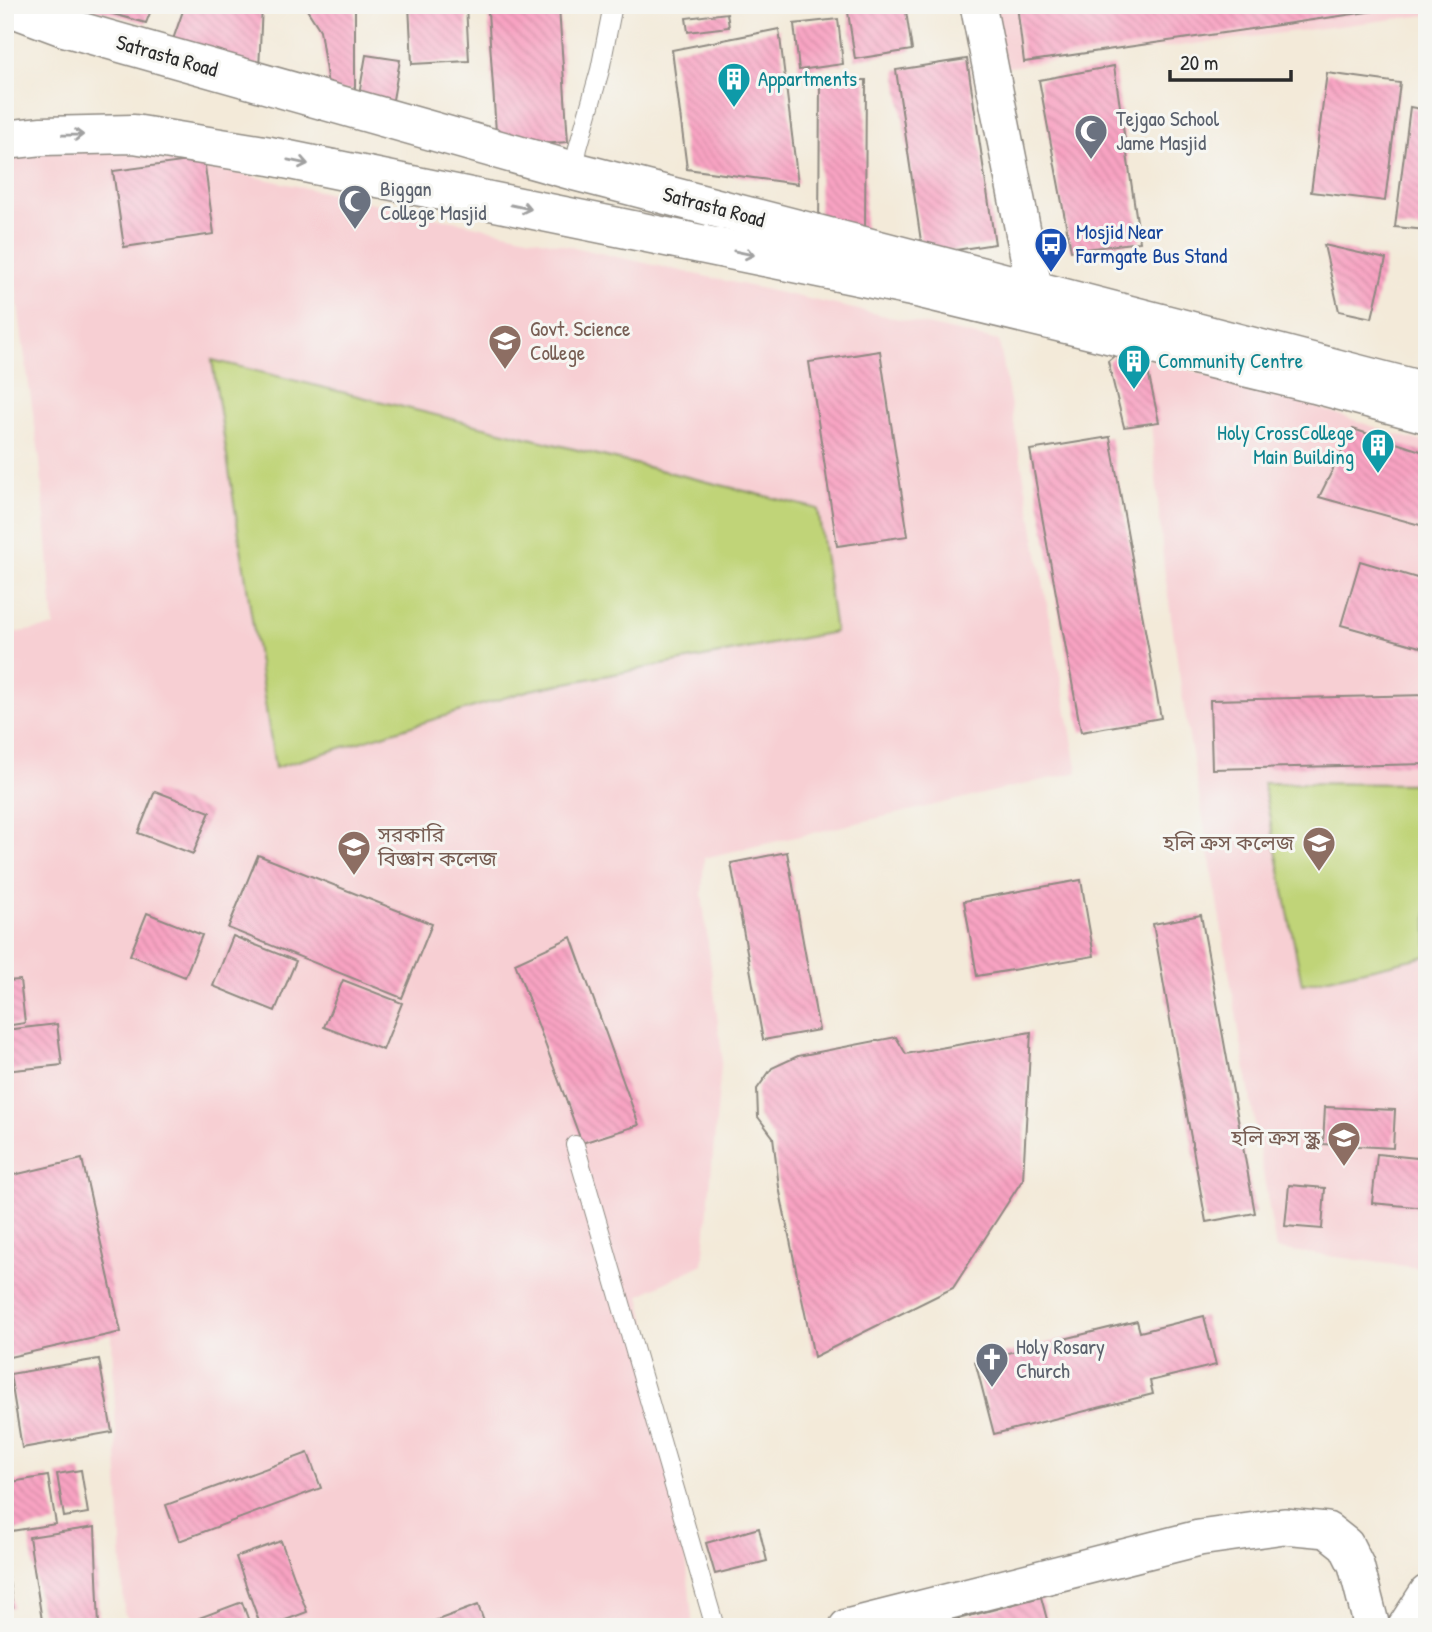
<svg xmlns="http://www.w3.org/2000/svg" width="1432" height="1632" font-family="'Patrick Hand','Noto Sans Bengali',sans-serif">
<style>
.built{fill:#f7cfd3}
.green{fill:#c0d478;stroke:#768052;stroke-width:2}
.building{fill:url(#building-back-hatch)}
.lines{fill:none;stroke-linecap:round;stroke-linejoin:round}
.lane-casing{stroke:#8f8a82;stroke-width:20}
.street-casing{stroke:#8f8a82;stroke-width:38}
.secondary-casing{stroke:#8f8a82;stroke-width:41}
.highway-casing{stroke:#8f8a82;stroke-width:41}
.lane{stroke:#fff;stroke-width:18}
.street{stroke:#fff;stroke-width:35}
.secondary{stroke:#fff;stroke-width:38}
.highway{stroke:#fff;stroke-width:38}
.oneway{stroke:#a0a0a0}
.labels{text-anchor:middle;stroke-width:6;stroke-linejoin:round;paint-order:stroke}
.street-label{font-size:21px;fill:#2b2b2b;stroke:#f6f6f2}
.culture-label{font-size:21px;fill:#0d838f;stroke:#f6f6f2;text-anchor:start}
.worship-label{font-size:21px;fill:#5b616d;stroke:#f6f6f2;text-anchor:start}
.transit-label{font-size:21px;fill:#164399;stroke:#f6f6f2;text-anchor:start}
.education-label{font-size:21px;fill:#785e54;stroke:#f6f6f2;text-anchor:start}
</style>
<defs>
<pattern id="building-back-hatch" width="6" height="6" patternUnits="userSpaceOnUse" patternTransform="scale(1.75)"><rect width="6" height="6" fill="#f8a3c2"/><path d="M-1 5l2 2M0 0l6 6M5-1l2 2" fill="none" stroke="#d58ca7"/></pattern>
</defs>
<rect width="100%" height="100%" fill="#f6f6f2"/>
<filter id="ink" filterUnits="userSpaceOnUse"><feTurbulence type="fractalNoise" baseFrequency=".0143" numOctaves="2"/><feDisplacementMap in="SourceGraphic" scale="14" xChannelSelector="R" yChannelSelector="G"/><feConvolveMatrix kernelMatrix="1 2 1 2 8 2 1 2 1" color-interpolation-filters="sRGB"/></filter>
<filter id="wash" filterUnits="userSpaceOnUse"><feTurbulence type="fractalNoise" baseFrequency=".00686" numOctaves="4" result="noise"/><feDisplacementMap in="SourceGraphic" scale="28" xChannelSelector="R" yChannelSelector="G"/><feGaussianBlur stdDeviation="1.57" result="paint"/><feColorMatrix in="noise" values="0 0 0 0 0 0 0 0 0 0 0 0 0 0 0 0 0 1.4 0 .05"/><feComposite in="paint" operator="in"/></filter>
<g filter="url(#wash)">
<rect width="100%" height="100%" fill="#f3ead9"/>
<path class="built" d="M987 5H1427V15L1000 68Z
M128 149 999 341 1078 772 704 858 702 895 722 1055 703 1264 640 1295 678 1477 693 1627H133L124 1612 111 1319 5 1344V634L54 627 40 461 22 337 5 194V159L44 150Z
M1145 358 1297 400 1391 433 1427 443V1269L1276 1249 1183 701 1164 567Z"/>
<path class="green" d="M212 360 818 509 835 632 530 690 275 768Z
M1263 783 1427 784V956L1302 984Z"/>
<g id="blocks">
<path class="building" d="M80 5H153L146 23Z
M185 5H262L259 70 168 54Z
M304 5H355V90L329 92 320 30Z
M409 5H466L469 61 412 64Z
M891 5H905L912 50 855 59 848 12Z
M1017 5H1402V7L1024 62Z
M559 7 568 142 497 147 488 12Z
M727 13 729 27 688 32 686 18Z
M838 19 843 64 799 70 794 24Z
M779 29 798 184 687 169 672 50Z
M366 55 400 60 391 111 357 106Z
M967 59 995 244 923 255 896 70Z
M1114 66 1140 242 1071 251 1039 80Z
M1327 73 1400 83 1385 201 1311 192Z
M820 80H866L865 234H819Z
M1410 107 1427 110V230L1395 227Z
M204 159 214 234 124 247 113 171Z
M1324 245 1386 259 1372 318 1339 311Z
M1423 274H1427V332L1420 329Z
M880 351 908 536 837 546 809 362Z
M1120 351 1145 358 1159 422 1124 427 1108 361Z
M1353 429 1427 453V527L1319 497Z
M1110 437 1161 718 1081 732 1030 450Z
M1360 561 1427 581V649L1341 625Z
M1427 695V764L1212 769 1210 700Z
M155 791 210 812 193 854 138 833Z
M787 852 819 1030 763 1040 731 863Z
M258 855 432 924 402 998 228 928Z
M1081 880 1094 956 977 976 964 901Z
M147 913 202 935 185 977 130 955Z
M1201 915 1255 1213 1206 1222 1153 924Z
M233 936 296 961 275 1011 213 986Z
M571 937 639 1125 582 1143 515 963Z
M20 980 25 1023 5 1026V981Z
M343 980 402 1003 383 1050 324 1027Z
M57 1024 62 1065 5 1071V1030Z
M1031 1032 1023 1179 953 1288 814 1357 779 1187 773 1137 758 1117 757 1089 772 1068 798 1056 896 1037 906 1054Z
M1325 1107 1395 1110 1393 1148 1323 1144Z
M1377 1154 1427 1159V1208L1372 1203Z
M82 1159 121 1332 5 1358V1177Z
M1289 1185 1325 1188 1322 1229 1285 1226Z
M1204 1316 1216 1365 1150 1381 1153 1394 994 1434 975 1361 1137 1321 1140 1332Z
M99 1359 112 1432 22 1448 10 1374Z
M308 1453 321 1488 179 1541 166 1505Z
M81 1470 88 1513 64 1517 57 1474Z
M48 1476 56 1524 5 1532V1483Z
M95 1527 99 1627H43L29 1537Z
M759 1528 767 1561 715 1574 706 1543Z
M281 1541 307 1612 267 1627H261L236 1557Z
M5 1569H7L13 1607 5 1608Z
M1041 1597 1049 1627H933L932 1626Z
M242 1602 251 1627H202L199 1618Z
M478 1605 486 1627H421V1626Z"/>
</g>
</g>
<g filter="url(#ink)">
<use href="#blocks" fill-opacity="0" stroke="#8f8a82" stroke-width="2"/>
<g class="lines">
<defs>
<path id="lane" d="M574 171 578 148 600 70 613 5
M575 1145 715 1627"/>
<path id="street" d="M978 5 1035 291
M847 1627 1199 1538 1284 1526 1327 1530 1346 1545 1356 1565 1372 1627
M1405 1627 1427 1593"/>
<path id="secondary" d="M5 5 64 27 574 171 1427 392"/>
<path id="highway" d="M5 140 42 136 134 134 270 156 921 289 1315 384 1427 414"/>
</defs>
<use href="#lane" class="lane-casing"/>
<use href="#street" class="street-casing"/>
<use href="#secondary" class="secondary-casing"/>
<use href="#highway" class="highway-casing"/>
<use href="#lane" class="lane"/>
<use href="#street" class="street"/>
<use href="#secondary" class="secondary"/>
<use href="#highway" class="highway"/>
</g>
<defs><path id="oneway-shaft" d="M-6 0H5M1.5-3L5.5 0L1.5 3" fill="none" stroke-width="1.6" stroke-linecap="round" stroke-linejoin="round" transform="scale(1.75)"/></defs>
<g class="oneway">
<use href="#oneway-shaft" transform="translate(73 135) rotate(-1)"/>
<use href="#oneway-shaft" transform="translate(298 162) rotate(12)"/>
<use href="#oneway-shaft" transform="translate(521 207) rotate(12)"/>
<use href="#oneway-shaft" transform="translate(744 253) rotate(12)"/>
</g>
</g>
<defs>
<symbol id="building-pin" viewBox="-11 -11 22 30"><path d="M0 17L-7.5 6A9.5 9.5 0 1 1 7.5 6Z" fill="#0f9aa8" stroke="#f6f6f2"/><path d="M-4-6H4V6H1V3H-1V6H-4ZM-2.5-4.3h1.7v1.8h-1.7ZM.8-4.3h1.7v1.8H.8ZM-2.5-1h1.7V.8h-1.7ZM.8-1h1.7V.8H.8Z" fill="#fff"/></symbol>
<symbol id="mosque-pin" viewBox="-11 -11 22 30"><path d="M0 17L-7.5 6A9.5 9.5 0 1 1 7.5 6Z" fill="#6b7280" stroke="#f6f6f2"/><path d="M3.5-4.9A6 6 0 1 0 3.5 4.9A5 5 0 1 1 3.5-4.9Z" fill="#fff"/></symbol>
<symbol id="bus-pin" viewBox="-11 -11 22 30"><path d="M0 17L-7.5 6A9.5 9.5 0 1 1 7.5 6Z" fill="#1a4fb4" stroke="#f6f6f2"/><path d="M-5-6H5V4H4V6H2V4H-2V6H-4V4H-5ZM-3.5-4V0h7V-4ZM-3.5 1.2v1.5H-2V1.2ZM2 1.2v1.5H3.5V1.2Z" fill="#fff"/></symbol>
<symbol id="university-pin" viewBox="-11 -11 22 30"><path d="M0 17L-7.5 6A9.5 9.5 0 1 1 7.5 6Z" fill="#8d6e63" stroke="#f6f6f2"/><path d="M0-5L7-2L0 1L-7-2ZM-4 1L0 2.5L4 1V4Q0 6-4 4Z" fill="#fff"/></symbol>
<symbol id="school-pin" viewBox="-11 -11 22 30"><path d="M0 17L-7.5 6A9.5 9.5 0 1 1 7.5 6Z" fill="#8d6e63" stroke="#f6f6f2"/><path d="M0-5L7-2L0 1L-7-2ZM-4 1L0 2.5L4 1V4Q0 6-4 4Z" fill="#fff"/></symbol>
<symbol id="church-pin" viewBox="-11 -11 22 30"><path d="M0 17L-7.5 6A9.5 9.5 0 1 1 7.5 6Z" fill="#6b7280" stroke="#f6f6f2"/><path d="M-1.2-6h2.4v3.5h3.3v2.4h-3.3V6h-2.4V-.1h-3.3v-2.4h3.3Z" fill="#fff"/></symbol>
</defs>
<g fill-rule="evenodd">
<use href="#building-pin" x="715" y="60" width="38" height="52"/>
<use href="#mosque-pin" x="1072" y="112" width="38" height="52"/>
<use href="#mosque-pin" x="336" y="182" width="38" height="52"/>
<use href="#bus-pin" x="1032" y="225" width="38" height="52"/>
<use href="#university-pin" x="486" y="322" width="38" height="52"/>
<use href="#building-pin" x="1115" y="342" width="38" height="52"/>
<use href="#building-pin" x="1359" y="426" width="38" height="52"/>
<use href="#university-pin" x="1300" y="824" width="38" height="52"/>
<use href="#university-pin" x="335" y="828" width="38" height="52"/>
<use href="#school-pin" x="1325" y="1119" width="38" height="52"/>
<use href="#church-pin" x="973" y="1340" width="38" height="52"/>
</g>
<g class="labels">
<g class="street-label">
<text transform="translate(167 56) rotate(16)" y="7">Satrasta Road</text>
<text transform="translate(714 207) rotate(15)" y="7">Satrasta Road</text>
</g>
<g class="culture-label">
<text x="758" y="86">Appartments</text>
<text x="1158" y="368">Community Centre</text>
<text x="1354" y="440" text-anchor="end">Holy CrossCollege<tspan x="1354" dy="24">Main Building</tspan></text>
</g>
<g class="worship-label">
<text x="1116" y="126">Tejgao School<tspan x="1116" dy="24">Jame Masjid</tspan></text>
<text x="380" y="196">Biggan<tspan x="380" dy="24">College Masjid</tspan></text>
<text x="1016" y="1354">Holy Rosary<tspan x="1016" dy="24">Church</tspan></text>
</g>
<g class="transit-label">
<text x="1076" y="239">Mosjid Near<tspan x="1076" dy="24">Farmgate Bus Stand</tspan></text>
</g>
<g class="education-label">
<text x="530" y="336">Govt. Science<tspan x="530" dy="24">College</tspan></text>
<text x="378" y="842">সরকারি<tspan x="378" dy="24">বিজ্ঞান কলেজ</tspan></text>
<text x="1294" y="850" text-anchor="end">হলি ক্রস কলেজ</text>
<text x="1320" y="1145" text-anchor="end">হলি ক্রস স্কুল</text>
</g>
</g>
<rect width="1432" height="1632" fill="none" stroke="#f6f6f2" stroke-width="28"/>
<path d="M1170 70v10h121v-10" fill="none" stroke="#2b2b2b" stroke-width="3.5"/>
<text x="1180" y="70" font-size="21" fill="#2b2b2b" stroke="#f6f6f2" stroke-width="5" paint-order="stroke">20 m</text>
</svg>
